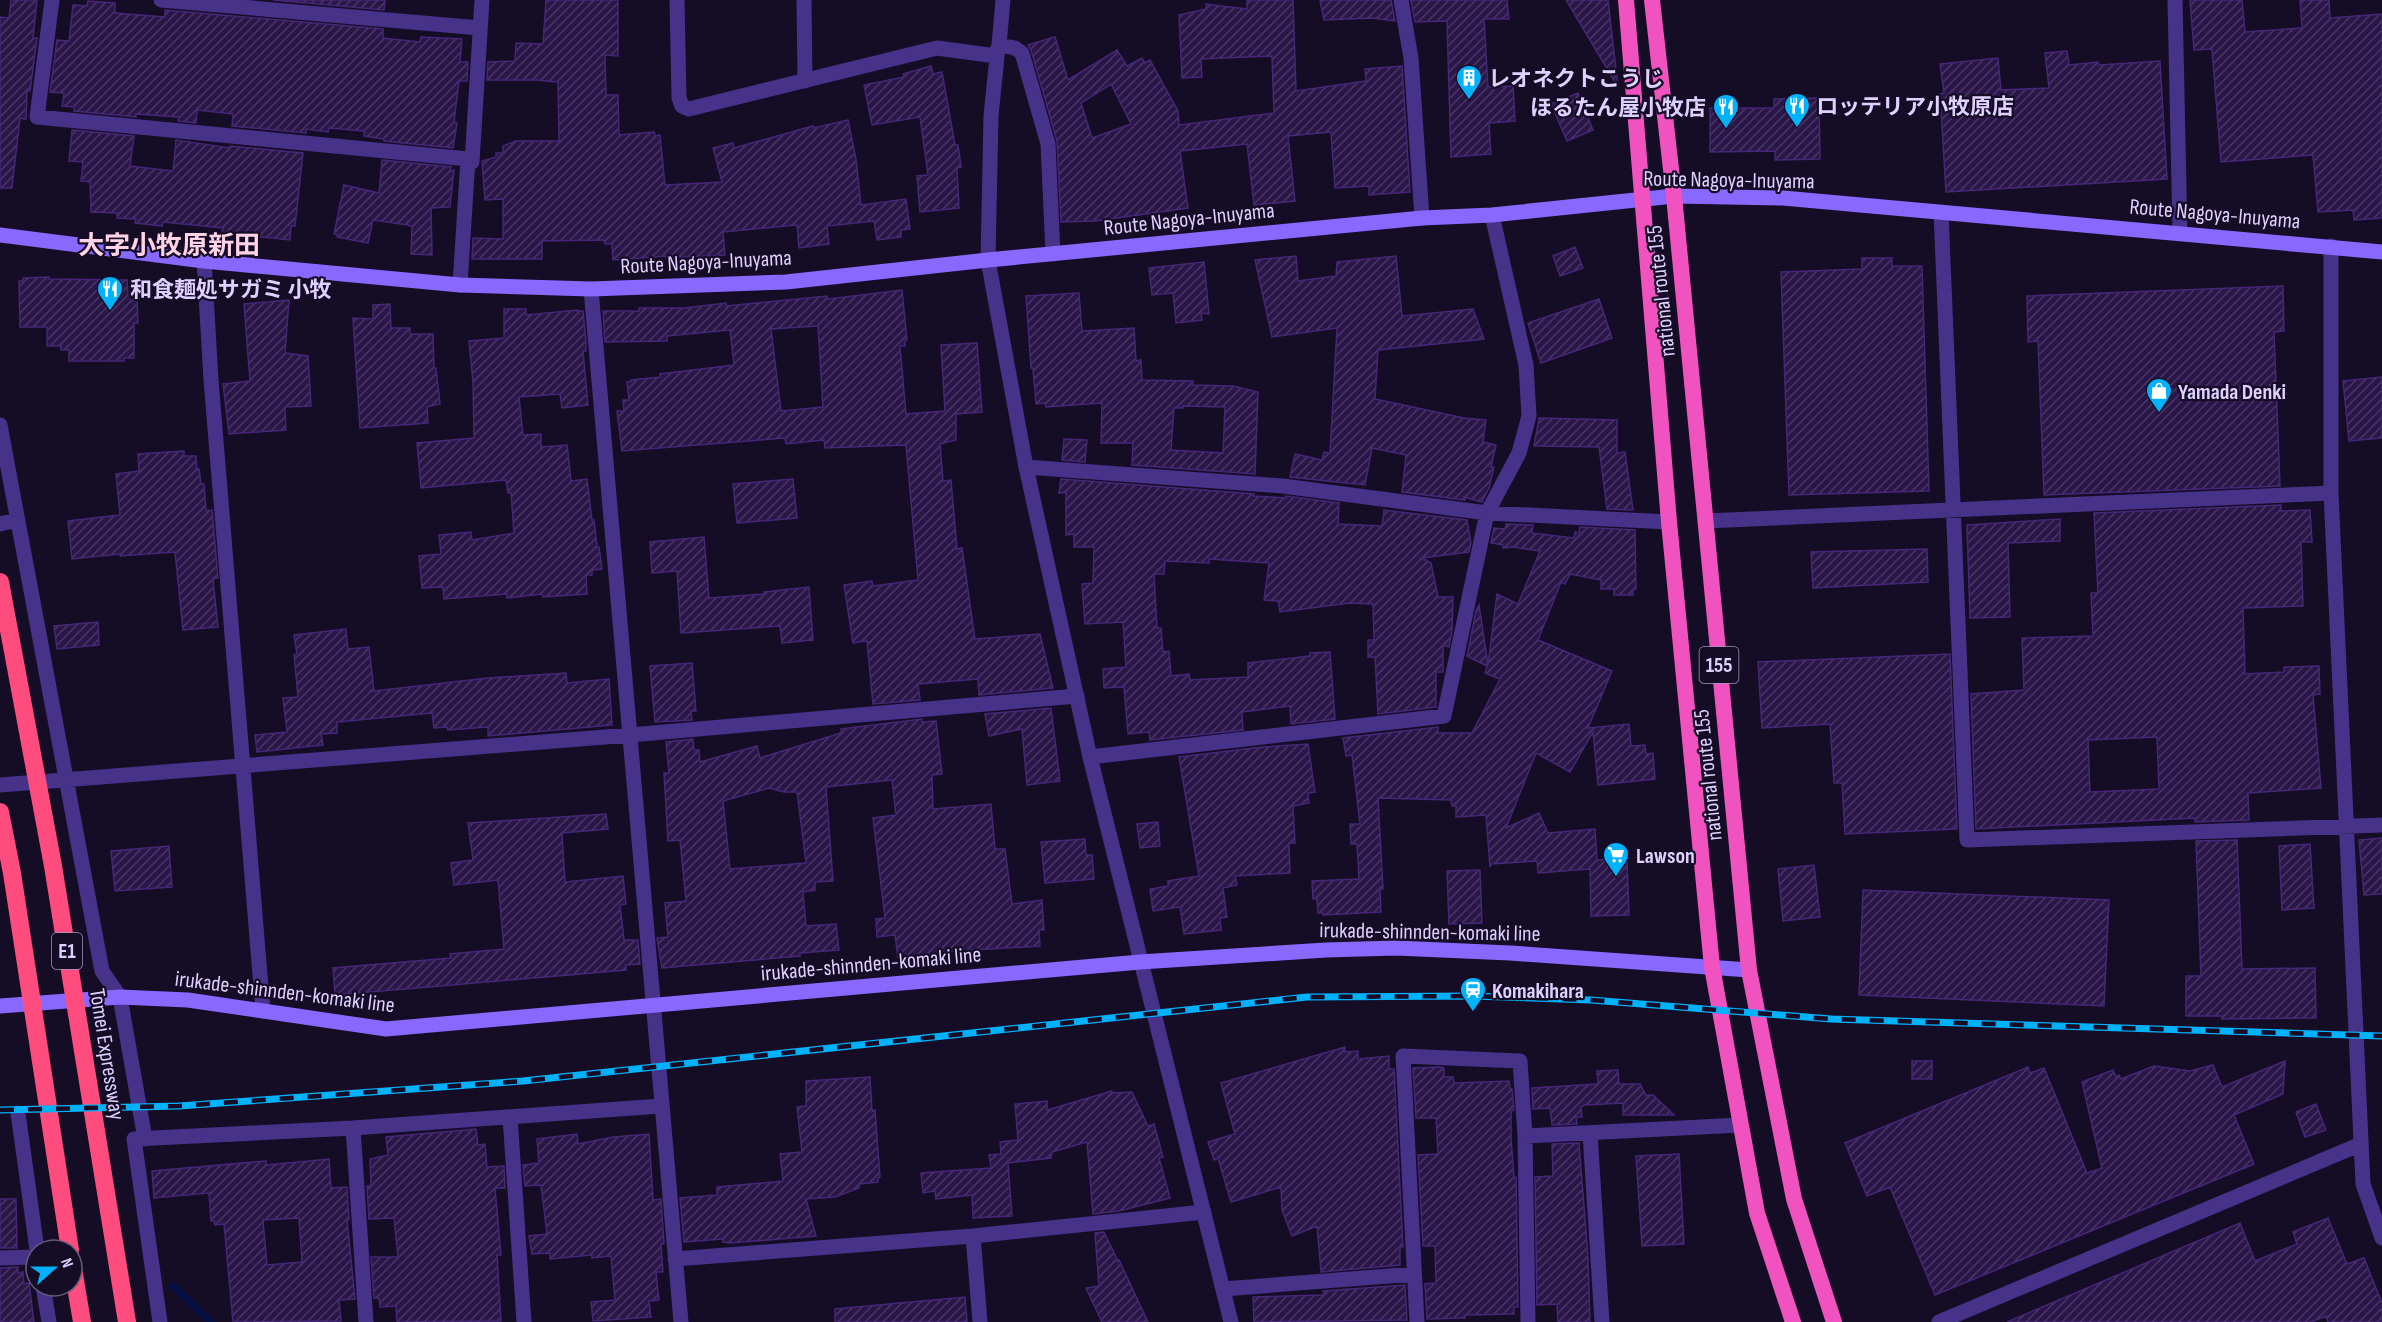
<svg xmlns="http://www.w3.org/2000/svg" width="2382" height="1322" font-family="'Sofia Sans Condensed','Noto Sans JP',sans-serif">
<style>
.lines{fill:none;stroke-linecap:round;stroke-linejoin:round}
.stream{stroke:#051046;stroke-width:7}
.building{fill:url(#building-hatch);stroke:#462677;stroke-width:1.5;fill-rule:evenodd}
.minor{stroke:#463289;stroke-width:15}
.tertiary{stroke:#463289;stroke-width:15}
.secondary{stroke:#8968ff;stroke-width:15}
.trunk{stroke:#f052bf;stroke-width:16}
.motorway{stroke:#ff4c7f;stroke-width:18}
.rail-casing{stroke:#00b2fc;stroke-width:7}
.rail{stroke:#150c26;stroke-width:4.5;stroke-dasharray:14;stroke-linecap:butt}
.labels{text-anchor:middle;stroke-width:4.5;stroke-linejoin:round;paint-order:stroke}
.shield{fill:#150c26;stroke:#a296be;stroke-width:1.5}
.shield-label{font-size:21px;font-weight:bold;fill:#dfd1ff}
.poi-label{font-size:22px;font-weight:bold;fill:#dfd1ff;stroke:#150c26;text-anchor:start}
.street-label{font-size:22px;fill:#dfd1ff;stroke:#150c26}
.quarter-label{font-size:26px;font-weight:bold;fill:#ffd3e6;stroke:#150c26}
</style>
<defs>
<pattern id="building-hatch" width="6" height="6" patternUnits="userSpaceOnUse" patternTransform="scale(1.5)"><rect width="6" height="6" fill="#2a1648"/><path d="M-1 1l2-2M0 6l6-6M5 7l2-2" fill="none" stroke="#483763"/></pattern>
</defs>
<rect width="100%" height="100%" fill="#150c26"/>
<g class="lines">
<path class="stream" d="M173 1286 211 1322"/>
</g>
<path class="building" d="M11 0H37L33 38H37L30 91H27L26 119 20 118 12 188H0V17L9 18Z
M273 0H385L384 10Z
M546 0H618V56L605 55 606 95H618L619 135 654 132 655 136 660 135 665 185 722 182 713 148 733 143 734 148 813 126 814 128 848 120 856 159 861 205 906 199 910 229 901 230V237L877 240 874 221 827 226 829 244 799 248 797 225 723 232 725 255 666 258V256L613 260 612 244H605L604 240 542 241V259H472L473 238 503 239V199L485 200 482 161 496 157V153H503V146L516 141H559L558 82 537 80H487L488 62 515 61 516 43 543 44Z
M1247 0H1293L1296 91 1366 81 1365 69 1402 66 1410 192 1369 195V186L1335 188 1331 132 1288 136 1295 201 1254 205 1247 144 1180 151 1188 208 1095 221 1061 222 1057 141 1031 50 1028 45 1055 37 1068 80 1117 50 1127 66 1142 58 1145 63 1150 60 1178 111 1179 125 1274 113 1272 56 1201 59 1202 77 1182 78 1179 15 1206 9V4L1247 9ZM1111 84 1131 124 1092 138 1081 103Z
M1320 0H1391L1395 21 1373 18 1324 20Z
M1411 0H1507L1509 19H1484L1488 87 1513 86 1515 121 1489 123 1491 154 1451 157 1447 21 1415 22Z
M1566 0H1608L1618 87Z
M2190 0H2242L2245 32 2302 28 2300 0H2329L2330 18 2382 14V218L2354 220 2353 210 2318 212 2313 155 2221 162 2212 49 2194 50Z
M88 1 115 3V13L165 17V10L383 29V38L420 42 421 37 462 39 460 62H468L467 81H459L454 122 457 123 453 148 384 141V139L364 136V131L329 128 328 132 306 129V133L232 126 233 114 197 110 196 123 178 121 179 117 136 114V117L74 111V107L62 106 64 93 50 92 57 40 69 41 73 5 87 6Z
M2067 51 2069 65 2098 62 2099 65 2160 61 2167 179 1946 192 1940 94 1944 93 1940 64 1998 58 2001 90 2049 88 2045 53Z
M931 66 933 74 942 72 955 145H958L961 167 957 168 959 208 920 212 917 176 928 175 920 117 872 125 864 85 904 77 903 74Z
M1578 93 1593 130 1567 141 1551 104Z
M1819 98 1820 159 1775 160V151L1710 152V108H1774V99Z
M72 130 134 136 130 166 173 171 176 140 230 148V146L303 153 295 226H291L290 240 222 233 223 228 163 222 162 226 135 223 136 219 117 218V213L91 212 90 182 81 181 83 162 69 161Z
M382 160 451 167 450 171 454 170 450 207 431 208 432 255 411 254 412 227 408 225 373 220 368 243 337 237 338 235 334 234 344 185 379 193Z
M1575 247 1583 268 1560 276 1553 256Z
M1296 256 1298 281 1336 276 1337 262 1396 256 1402 316 1473 309 1484 339 1378 350 1375 399 1464 418 1486 420 1483 442 1496 445 1491 467H1494L1489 488 1482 502 1464 497 1465 500 1402 492 1406 455 1372 448 1365 485 1290 477 1295 454 1322 460 1324 452 1330 453 1337 328 1272 337 1255 260Z
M1862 258H1892V266H1922L1929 491 1789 495 1781 272 1862 269Z
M1204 262 1209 314 1201 313 1202 320 1176 323 1173 293 1152 295 1149 268Z
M49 277V279L127 280 128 293 133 292V301H137L138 323H134V358H124V361H69V350H61V346H47V327H20L19 281H23V278Z
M2283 286 2284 331 2274 332 2280 486 2044 495 2038 341 2028 342 2027 296Z
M902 290 907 340H905V346H900L906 414 945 411 941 345 977 343 982 412 956 414V440L940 444 943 481 951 480 957 549 962 548 975 639 1040 634 1053 688 979 695 978 679 918 684 920 700 873 704 867 641 853 643 844 585 872 581 873 586 918 580 906 445 825 448 824 440 786 444 785 438 622 451 617 411H624L623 400H629L627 382 631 381V380L660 377V374L734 365 730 330 667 336V341L605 342 603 311H639V308H684L726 303V306L827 296 828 299ZM818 326 823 407 781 411 771 329Z
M1079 293 1082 331 1134 328 1136 361 1141 360 1142 380 1193 381V385L1233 386 1258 392 1255 474 1132 465 1133 443H1101L1102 403 1046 407 1045 403 1036 404 1033 368H1031L1026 296ZM1183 406 1225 407 1223 453 1171 450 1174 408H1183Z
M1599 299 1612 338 1541 363 1528 323Z
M289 300 285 353 308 356 311 406 285 407 286 430 229 434 223 384 250 381 244 304Z
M390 304 391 328H410V334H433L434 368H436L440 404 427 407 428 423 360 428 353 318 373 319V305Z
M504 309H526V315L577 310V311H583L586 342V351H583L588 405 562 408 560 394 519 397 523 435 541 434V447L567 445 571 481 587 479 592 520H594L597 547H599L602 569 592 570V575H586L587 594 543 597 542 594 507 598V594L444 599 443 587 422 588 419 556 441 554 439 535 471 532 472 540 514 533 511 493H508L506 480 421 488 417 443 474 438 473 383 469 341 504 338Z
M2382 377V438L2349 441 2343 381Z
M1539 418 1617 420V453L1625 452 1633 510 1607 509 1599 447 1534 446Z
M1064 439 1087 440 1085 462 1062 460Z
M184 451V456H196L197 470 199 469 201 484H204L206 511 212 510 218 578 213 579 218 627 183 630 175 552 120 556V554L72 559 68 521 120 515 116 474 139 471 138 454Z
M793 479 797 518 737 523 733 484Z
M1061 479 1254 494V496L1286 498V496L1339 503 1338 524 1382 526 1384 510 1467 520 1471 543 1469 552 1422 558 1431 563 1438 597H1453L1452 630 1449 647 1443 645V672H1436V707L1378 714 1375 657H1368V640H1374L1373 604 1350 603 1280 612 1278 601 1264 600 1269 563 1209 559V563L1165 561 1164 574H1154L1157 628H1161L1163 652 1169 651 1171 676 1189 674 1190 680 1248 677V663L1310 656V653L1330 652 1335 719 1291 724 1290 706 1242 712 1243 730 1150 740 1149 732 1128 734 1124 687 1104 688 1103 669 1126 667 1123 622 1085 624 1082 584 1093 583 1094 547H1074V534L1066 535V492L1059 493Z
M2281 505V511L2310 510 2312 542H2301L2303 606 2243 608 2245 674 2284 672V667L2319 666 2320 694 2313 695 2321 788 2248 793 2249 820 2195 822V818L1976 829 1971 694 2024 690 2022 638 2093 636 2091 593H2098L2094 513ZM2157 737 2159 789 2090 792 2088 740Z
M2060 519V541L2008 543 2010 617 1970 618 1967 525Z
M1506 524 1533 525 1532 533 1574 538 1575 532 1579 533 1580 527 1635 530 1636 589H1633V595H1614V589H1601V580L1570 574 1565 584 1561 582 1538 640 1612 671 1588 728 1629 724 1631 746 1645 745 1646 754 1653 753 1655 779 1598 785 1593 732 1570 772 1536 753 1506 828 1539 813 1548 833 1595 829 1597 860 1627 859 1629 915 1591 916 1590 869 1538 873 1537 861 1491 864 1490 867 1486 815 1456 817V806H1452L1451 800 1378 798 1383 889H1380L1381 912 1323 915V913H1318L1317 899H1313L1312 881 1359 879 1357 844H1351L1350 824H1360L1352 755 1346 756 1343 738 1438 727V733H1472L1500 679 1485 673 1487 666 1467 656 1476 611 1479 605 1488 665 1497 594 1518 604 1540 551 1513 547 1503 548V545L1491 543 1494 528 1505 529Z
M704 537 709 598 764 594V592L809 587 813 640 782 643 780 626 681 633 677 571 652 573 650 542Z
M1927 549 1928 582 1813 588 1811 552Z
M98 622 99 645 57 649 54 626Z
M346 629 348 649 369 647 374 691 488 678 566 673 567 683 609 679 612 725 488 736V727L448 730 447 727 434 728 432 713 337 722V733L321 734 323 745 257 752 255 735 287 732 283 698 298 697 294 655 297 654 294 635Z
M1950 654 1957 829 1845 834 1842 783H1834L1830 724 1762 728 1758 662Z
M692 663 696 711H691L692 720 655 722 650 666Z
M1051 708 1060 781 1027 785 1022 729 989 736 985 714Z
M922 719V722L936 721 942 774 932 775 933 809 991 804 995 849H1005L1012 904 1042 900 1044 930H1039L1040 946 943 952 898 958 895 935 877 937 876 919 885 918 873 818 896 815 892 780 826 787 833 881 815 882V890L803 892 806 926 836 924 839 950 800 953V956L662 968 657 938 668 937 665 903 686 901 680 840 668 841 664 773H669L666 742 693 739 694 750H699L700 762 757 746 760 758 841 733V729ZM769 788 784 792H797L806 863 730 869 723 801Z
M1308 744 1315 792 1308 793 1309 803 1293 806 1295 843H1289L1290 873 1235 876 1237 885 1223 888 1227 917 1220 918 1221 930 1184 934 1180 907 1153 911 1150 889 1168 886V881L1199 876 1179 757 1263 747Z
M606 814 608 829 562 833 565 882 623 876 626 904 620 905 624 940H638L640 964 626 965V970L335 995 333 968 451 958 450 954 504 949 498 880 454 885 451 863 473 860 468 823Z
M1158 822 1160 846 1140 848 1137 824Z
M2382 838V894L2364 895 2359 840Z
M1085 839 1086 855H1092L1094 879 1045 883 1041 842Z
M2237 840 2242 969 2315 968 2316 1018 2222 1019V1016H2186V976H2201L2196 841Z
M2310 844 2314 908 2282 910 2279 846Z
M169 846 172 887 115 891 111 851Z
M1814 865 1820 917 1783 921 1778 869Z
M1480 870 1482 923 1449 924 1447 871Z
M1863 890 2109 900 2104 1006 1859 995Z
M1345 1047V1052L1358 1051V1059L1389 1056V1069H1394L1403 1247H1400V1265L1321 1272 1317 1226 1292 1236 1282 1210 1281 1187 1231 1202 1218 1158 1214 1160 1208 1142 1235 1134 1221 1083Z
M1912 1061H1932V1079H1912Z
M2285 1061 2283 1094 2234 1115 2254 1164 1935 1295 1890 1187 1867 1196 1845 1143 2028 1067 2030 1073 2044 1068 2087 1173 2102 1168 2082 1082 2113 1070 2116 1077 2119 1075 2121 1079 2154 1066 2190 1071 2213 1065 2222 1087Z
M1440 1067 1444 1068V1077H1453L1454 1083 1509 1081 1510 1089H1512L1514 1110 1511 1111V1139L1514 1177H1516L1518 1307H1514V1314L1465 1315V1318L1427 1319 1425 1284 1436 1283 1435 1246H1423L1418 1155 1438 1154 1436 1118H1416L1413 1068Z
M1618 1070 1619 1084H1640L1646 1095H1653L1674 1115H1623V1103L1585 1105 1581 1107 1582 1117H1576L1577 1124 1552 1125 1550 1108 1533 1109 1532 1088 1598 1084 1597 1071Z
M870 1077 872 1111 875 1110 880 1177 878 1178V1182L859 1184V1188L835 1197 806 1199 816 1236 730 1243 723 1242V1239L684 1242 680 1198 717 1195V1187L783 1181 780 1154 802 1152 797 1107 806 1106V1081Z
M1112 1091V1093L1132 1092 1148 1126 1154 1124 1163 1157 1159 1158 1170 1198 1119 1211 1093 1214 1087 1142 1052 1152 1051 1158 1008 1163 1012 1216 973 1218 972 1195 936 1199 935 1191 923 1193 921 1173 991 1168 989 1155 1001 1154 1000 1142 1018 1140 1015 1104 1047 1101V1110Z
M2316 1104 2326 1130 2305 1137 2296 1112Z
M476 1129 478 1145 485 1144 487 1167 504 1166 505 1188H495L501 1255H497L501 1321 397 1322 396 1306 380 1307 379 1298H374L371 1257H398L394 1218 369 1219 367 1186H371L370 1159 388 1155 386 1137Z
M577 1134 578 1144 613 1137 649 1134 653 1200 661 1199 664 1244H661L663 1272H656L659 1300 649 1301 651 1317 593 1321 591 1302 615 1300 611 1256 592 1258V1255L550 1259V1253L532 1254 529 1236 547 1234 541 1185 525 1186 523 1165 539 1163 537 1139Z
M1579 1143 1588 1257 1590 1322H1558L1557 1304 1537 1305 1535 1177 1553 1176 1552 1144Z
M1679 1154 1684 1244 1642 1246 1636 1156Z
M329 1159 331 1188 347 1187 349 1220H347L355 1299 339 1300 341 1321 233 1322 224 1224 215 1225 214 1221H211L209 1193 154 1198 152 1171 266 1161V1165ZM299 1218 302 1262 267 1265 263 1220Z
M0 1199H16L17 1248H0Z
M2328 1218 2347 1264 2364 1258 2382 1303V1322H2328L2326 1316 2311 1322H2007L2240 1223 2255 1261 2297 1244 2293 1232Z
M1104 1232 1118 1261 1119 1260 1148 1322H1102L1086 1288 1099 1286 1095 1233Z
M18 1267V1273L23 1272 24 1284 29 1283 34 1322H0V1268Z
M1405 1285 1407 1320 1254 1322 1253 1297 1324 1295 1323 1291Z
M965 1297 967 1322H835V1309Z"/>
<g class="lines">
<path class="minor" d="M52 0 37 117 468 159
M161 0 480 28
M677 0 679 98 682 106 689 109 937 48 996 56
M804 0 805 81
M1003 0 999 45 1015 48 1022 53 1048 144 1053 254
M1401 0 1411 58 1422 218
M2175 0 2180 233
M1941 212 1967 840 2382 825
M2331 246V493L2363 1184 2382 1238
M988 260 991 116 998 47
M204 261 211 380 263 1011
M460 285 468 159 472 162 482 0
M591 289 681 1322
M0 425 102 971 120 997 145 1139
M1026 467 1283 486 1487 513 1669 522
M1705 521 2331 493
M0 524 18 520
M1090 757 1444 716 1487 513 1519 453 1529 416 1526 365 1492 215
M0 785 630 735 1077 696
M18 1113 37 1250
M510 1117 524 1322
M353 1128 366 1322
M1590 1133 1602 1322
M1525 1136 1740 1125
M973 1236 980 1322
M0 1258 36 1257
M675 1259 973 1236 1204 1212
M43 1286 49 1322
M1223 1289 1414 1274
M160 1322 134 1139 353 1128 661 1106
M1417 1322 1403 1056 1520 1061 1525 1136 1528 1322
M1939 1322 2361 1144"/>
<path class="tertiary" d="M988 260 1026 467 1090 757 1231 1322"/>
<path class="secondary" d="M0 235 204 261 460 285 591 289 786 282 988 260 1422 218 1492 215 1674 196 1783 198 2382 252
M0 1006 120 997 188 1000 386 1029 1140 962 1326 950 1396 948 1510 953 1749 970"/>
<path class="trunk" d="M1626 0 1669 522 1712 967 1757 1213 1793 1322
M1652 0 1674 196 1749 970 1794 1199 1834 1322"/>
<path class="motorway" d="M0 582 53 866 127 1322
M0 812 12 873 70 1250
M72 1263 82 1322"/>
<defs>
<path id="rail" d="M0 1110 179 1106 523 1081 1307 997 1472 996 1591 1000 1831 1019 2382 1036"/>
</defs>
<use href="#rail" class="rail-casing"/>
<use href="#rail" class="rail"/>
</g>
<defs>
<symbol id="building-pin" viewBox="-11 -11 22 30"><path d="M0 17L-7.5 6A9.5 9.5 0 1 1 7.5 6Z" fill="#00b2fc" stroke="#150c26"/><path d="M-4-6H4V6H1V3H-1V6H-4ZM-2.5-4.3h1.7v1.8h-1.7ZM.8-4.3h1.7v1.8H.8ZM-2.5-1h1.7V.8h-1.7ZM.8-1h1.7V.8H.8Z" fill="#fff"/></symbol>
<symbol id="restaurant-pin" viewBox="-11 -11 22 30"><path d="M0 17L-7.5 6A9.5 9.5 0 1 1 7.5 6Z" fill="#00b2fc" stroke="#150c26"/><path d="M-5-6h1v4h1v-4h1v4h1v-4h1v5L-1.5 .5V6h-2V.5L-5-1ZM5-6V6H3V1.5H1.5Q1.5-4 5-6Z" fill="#fff"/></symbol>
<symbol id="shop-pin" viewBox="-11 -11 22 30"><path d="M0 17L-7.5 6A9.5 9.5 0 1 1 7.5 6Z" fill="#00b2fc" stroke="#150c26"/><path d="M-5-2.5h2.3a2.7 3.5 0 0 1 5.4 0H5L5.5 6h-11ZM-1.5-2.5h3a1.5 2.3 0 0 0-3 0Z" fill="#fff"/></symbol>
<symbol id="supermarket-pin" viewBox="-11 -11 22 30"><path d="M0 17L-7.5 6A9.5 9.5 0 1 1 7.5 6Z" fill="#00b2fc" stroke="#150c26"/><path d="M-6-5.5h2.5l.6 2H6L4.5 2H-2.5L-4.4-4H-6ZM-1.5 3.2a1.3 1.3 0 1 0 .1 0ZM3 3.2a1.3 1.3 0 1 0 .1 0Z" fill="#fff"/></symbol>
<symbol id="station-pin" viewBox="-11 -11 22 30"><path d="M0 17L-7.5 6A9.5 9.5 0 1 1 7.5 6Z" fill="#00b2fc" stroke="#150c26"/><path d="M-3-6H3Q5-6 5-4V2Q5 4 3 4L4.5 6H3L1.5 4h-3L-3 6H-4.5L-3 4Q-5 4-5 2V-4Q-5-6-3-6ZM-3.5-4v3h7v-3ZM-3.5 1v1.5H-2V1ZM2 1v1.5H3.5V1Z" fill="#fff"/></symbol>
</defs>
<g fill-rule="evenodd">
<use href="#building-pin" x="1454" y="63" width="30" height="40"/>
<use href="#restaurant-pin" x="1782" y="91" width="30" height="40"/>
<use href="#restaurant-pin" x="1711" y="92" width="30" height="40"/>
<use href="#restaurant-pin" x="95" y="274" width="30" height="40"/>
<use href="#shop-pin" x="2144" y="376" width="30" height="40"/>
<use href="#supermarket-pin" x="1601" y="840" width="30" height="40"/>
<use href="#station-pin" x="1458" y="975" width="30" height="40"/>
</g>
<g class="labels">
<g class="shield">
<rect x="1699.5" y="647" width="39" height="36" rx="4.5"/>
<rect x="52" y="933" width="30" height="36" rx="4.5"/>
</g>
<g class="shield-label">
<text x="1719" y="672">155</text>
<text x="67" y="958">E1</text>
</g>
<g class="poi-label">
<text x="1488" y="86">レオネクトこうじ</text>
<text x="1816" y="114">ロッテリア小牧原店</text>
<text x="1706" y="115" text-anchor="end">ほるたん屋小牧店</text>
<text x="130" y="297">和食麺処サガミ 小牧</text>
<text x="2178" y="399">Yamada Denki</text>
<text x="1636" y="863">Lawson</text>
<text x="1492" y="998">Komakihara</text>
</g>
<g class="street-label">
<text transform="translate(1729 179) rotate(1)" y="8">Route Nagoya-Inuyama</text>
<text transform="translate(2215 213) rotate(5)" y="8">Route Nagoya-Inuyama</text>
<text transform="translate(1189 218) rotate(-6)" y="8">Route Nagoya-Inuyama</text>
<text transform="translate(706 261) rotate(-3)" y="8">Route Nagoya-Inuyama</text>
<text transform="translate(1660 291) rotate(-96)" y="8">national route 155</text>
<text transform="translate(1707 775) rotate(-96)" y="8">national route 155</text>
<text transform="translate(1430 931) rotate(1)" y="8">irukade-shinnden-komaki line</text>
<text transform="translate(871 963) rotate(-5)" y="8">irukade-shinnden-komaki line</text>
<text transform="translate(285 991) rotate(7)" y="8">irukade-shinnden-komaki line</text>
<text transform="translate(108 1054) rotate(81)" y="8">Tomei Expressway</text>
</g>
<g class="quarter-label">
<text x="169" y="254">大字小牧原新田</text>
</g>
</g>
<g transform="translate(54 1268) rotate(69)"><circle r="28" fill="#150c26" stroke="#665b7d" stroke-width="1.5"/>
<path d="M0-4.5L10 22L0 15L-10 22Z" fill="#00b2fc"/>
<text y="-9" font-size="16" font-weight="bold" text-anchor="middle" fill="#dfd1ff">N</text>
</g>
</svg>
